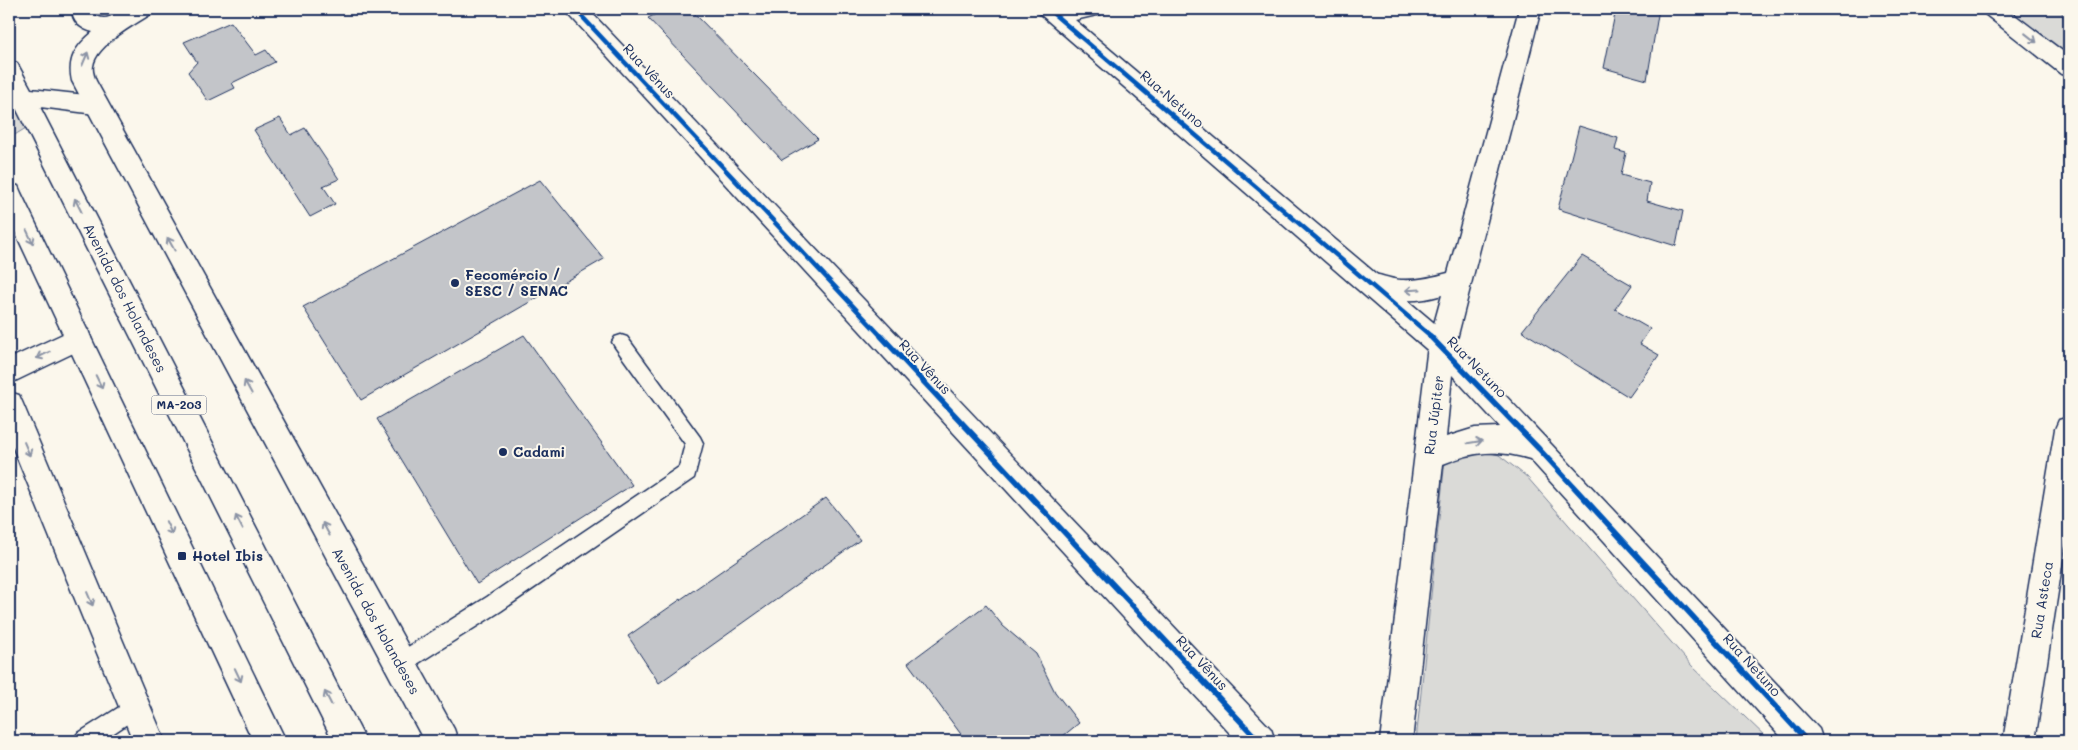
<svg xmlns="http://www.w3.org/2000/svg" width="2078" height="750" font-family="Mali,sans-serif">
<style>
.green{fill:#dadad7;stroke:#7a849a}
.building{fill:#c3c5c9;stroke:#1b2f5e}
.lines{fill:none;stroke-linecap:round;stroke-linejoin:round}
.service-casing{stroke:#1b2f5e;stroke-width:3}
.minor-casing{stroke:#1b2f5e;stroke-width:3}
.tertiary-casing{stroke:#1b2f5e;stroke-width:3}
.secondary-casing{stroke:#1b2f5e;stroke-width:3}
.primary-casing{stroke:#1b2f5e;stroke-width:3}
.service{fill:#fbf7ec;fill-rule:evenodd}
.minor{fill:#fbf7ec;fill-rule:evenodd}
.tertiary{fill:#fbf7ec;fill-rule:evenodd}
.secondary{fill:#fbf7ec;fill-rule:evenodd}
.primary{fill:#fbf7ec;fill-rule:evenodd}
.cycleway-far1-casing{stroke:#fbf7ec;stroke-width:7}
.cycleway-casing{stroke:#fbf7ec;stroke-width:9}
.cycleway-far1{stroke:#0057b8;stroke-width:4.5}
.cycleway{stroke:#0057b8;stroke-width:5.5}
.oneway{stroke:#8b93a5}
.poi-dot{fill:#1b2f5e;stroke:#fbf7ec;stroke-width:2}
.labels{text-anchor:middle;stroke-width:4;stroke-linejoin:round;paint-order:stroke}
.shield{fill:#fbf7ec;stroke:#5e6b89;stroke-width:1}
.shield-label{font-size:12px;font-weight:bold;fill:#1b2f5e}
.street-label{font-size:14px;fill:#1b2f5e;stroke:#fbf7ec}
.poi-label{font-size:14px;font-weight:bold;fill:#1b2f5e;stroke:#fbf7ec;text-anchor:start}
</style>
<rect width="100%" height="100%" fill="#fbf7ec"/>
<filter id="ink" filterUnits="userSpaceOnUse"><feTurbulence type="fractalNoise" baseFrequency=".02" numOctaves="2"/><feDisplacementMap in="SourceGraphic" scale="10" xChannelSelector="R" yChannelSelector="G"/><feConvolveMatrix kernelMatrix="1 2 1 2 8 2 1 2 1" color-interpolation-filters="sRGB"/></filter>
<g filter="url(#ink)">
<path class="green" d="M2002 9H2061L2069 38V53L2059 51 2052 46Z
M9 96 26 128 13 136 9 128Z
M1473 448 1499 455 1527 477 1692 666 1770 741H1416L1445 460Z"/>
<path class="building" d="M666 9H690L818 139 782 160 648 18Z
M1616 9H1659L1647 80 1604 68Z
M231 22 256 55 266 50 275 62 232 83 235 88 208 101 188 72 197 62 184 42Z
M280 118 291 135 305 128 339 179 323 186 335 204 310 217 254 130Z
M1579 126 1618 138 1615 150 1626 153 1621 175 1650 183 1647 201 1683 211 1676 246 1558 209Z
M540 180 604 259 361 400 303 307Z
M1582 256 1632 285 1615 309 1650 329 1640 344 1659 355 1629 397 1522 331Z
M524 335 632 485 477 584 377 419Z
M826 498 860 540 659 683 628 636Z
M986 605 1003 626 1036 654 1055 692 1079 723 1057 741H966L908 663Z"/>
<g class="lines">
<defs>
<path id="service" d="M621 335 627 337 700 437 703 443 694 478 501 611 406 671 399 674 392 671 389 664 392 657 487 597 679 467 685 444 615 347 612 342 615 337Z
M135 697 142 700 145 707 142 714 102 741H74L77 734Z"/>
<path id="minor" d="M1037 9H1104L1101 14 1075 20 1452 338 1456 346 1452 354 1442 357 1432 354 1040 14Z
M78 327 88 330 91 338 88 346 9 384V359Z
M2069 417V520L2035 741H2003L2055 429 2059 420Z"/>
<path id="tertiary" d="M564 9H588L1271 729 1275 741H1237Z
M1519 9H1541L1456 343 1819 729 1823 741H1785L1530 459C1496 449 1475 451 1443 464L1412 741H1380L1428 346 1442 295C1412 304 1388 301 1359 289L1355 282 1359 275C1373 270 1386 279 1401 280 1417 281 1433 277 1448 273ZM1452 375 1500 427 1475 428 1446 437Z
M9 392 19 395 23 404 165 741H133L9 438Z"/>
<path id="secondary" d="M72 9H94L95 15C108 24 117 10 129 9 137 8 146 9 154 9L151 14C135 24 96 45 93 66 92 70 94 76 96 81L454 729 458 741H424L72 81C67 59 76 46 93 32 81 29 72 22 72 9Z
M1982 9H2007L2069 56V76L2061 74 1985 14Z"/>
<path id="primary" d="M9 61 17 63 31 89 95 96 103 99 107 105 103 111 95 114 40 107 366 741H333L10 96Z
M9 184 18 186 21 193 286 741H253L9 219Z"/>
</defs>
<use href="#service" class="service-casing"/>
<use href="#minor" class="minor-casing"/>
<use href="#tertiary" class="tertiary-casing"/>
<use href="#secondary" class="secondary-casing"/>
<use href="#primary" class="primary-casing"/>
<use href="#service" class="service"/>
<use href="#minor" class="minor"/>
<use href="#tertiary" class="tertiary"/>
<use href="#secondary" class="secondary"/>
<use href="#primary" class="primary"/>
<defs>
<path id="cycleway-far1" d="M575 9 882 337
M1048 9 1432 337"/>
<path id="cycleway" d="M881 336 1259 741
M1430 336 1539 449 1807 741"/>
</defs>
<use href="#cycleway-far1" class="cycleway-far1-casing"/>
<use href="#cycleway" class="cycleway-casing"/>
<use href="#cycleway-far1" class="cycleway-far1"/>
<use href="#cycleway" class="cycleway"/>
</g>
<defs><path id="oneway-shaft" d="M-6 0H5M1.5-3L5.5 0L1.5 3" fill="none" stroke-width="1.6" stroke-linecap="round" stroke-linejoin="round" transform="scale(1.25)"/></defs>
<g class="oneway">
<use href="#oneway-shaft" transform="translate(2031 38) rotate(38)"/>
<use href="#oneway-shaft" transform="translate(85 59) rotate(-67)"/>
<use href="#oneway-shaft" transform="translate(78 205) rotate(-117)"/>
<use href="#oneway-shaft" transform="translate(30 237) rotate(65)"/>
<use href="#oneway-shaft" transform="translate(171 244) rotate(-119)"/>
<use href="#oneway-shaft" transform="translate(1413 290) rotate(177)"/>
<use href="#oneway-shaft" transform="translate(43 355) rotate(154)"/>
<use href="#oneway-shaft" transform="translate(99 382) rotate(64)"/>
<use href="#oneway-shaft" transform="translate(248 387) rotate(-119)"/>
<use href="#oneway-shaft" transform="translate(1475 442) rotate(-9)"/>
<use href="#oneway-shaft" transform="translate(27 449) rotate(67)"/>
<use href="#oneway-shaft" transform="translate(239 522) rotate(-117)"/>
<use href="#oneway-shaft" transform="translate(169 528) rotate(65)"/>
<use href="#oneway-shaft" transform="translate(326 529) rotate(-119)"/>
<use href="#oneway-shaft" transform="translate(90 599) rotate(67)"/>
<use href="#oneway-shaft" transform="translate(238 675) rotate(65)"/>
<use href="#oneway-shaft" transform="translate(328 698) rotate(-117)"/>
</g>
</g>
<g class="poi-dot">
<circle cx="455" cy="283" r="5"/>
<circle cx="503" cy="452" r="5"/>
<rect x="177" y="551" width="10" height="10" rx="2.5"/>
</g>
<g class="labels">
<rect class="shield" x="151.5" y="395.5" width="55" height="19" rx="4"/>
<g class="shield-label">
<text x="179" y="409">MA-203</text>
</g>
<g class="street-label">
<text transform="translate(649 71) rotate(47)" y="5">Rua Vênus</text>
<text transform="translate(1172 99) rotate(41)" y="5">Rua Netuno</text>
<text transform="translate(125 298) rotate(63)" y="5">Avenida dos Holandeses</text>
<text transform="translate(925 367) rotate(47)" y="5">Rua Vênus</text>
<text transform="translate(1477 367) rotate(46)" y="5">Rua Netuno</text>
<text transform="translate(1434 415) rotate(-83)" y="5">Rua Júpiter</text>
<text transform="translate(2042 600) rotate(-81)" y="5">Rua Asteca</text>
<text transform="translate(376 621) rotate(61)" y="5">Avenida dos Holandeses</text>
<text transform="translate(1202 663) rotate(47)" y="5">Rua Vênus</text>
<text transform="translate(1752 665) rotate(48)" y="5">Rua Netuno</text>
</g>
<g class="poi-label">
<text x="465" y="280">Fecomércio /<tspan x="465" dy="16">SESC / SENAC</tspan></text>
<text x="513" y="457">Cadami</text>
<text x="192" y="561">Hotel Ibis</text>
</g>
</g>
<rect width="2078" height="750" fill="none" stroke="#fbf7ec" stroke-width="30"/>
<rect x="15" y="15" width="2048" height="720" fill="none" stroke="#1b2f5e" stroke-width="2" filter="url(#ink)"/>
</svg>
